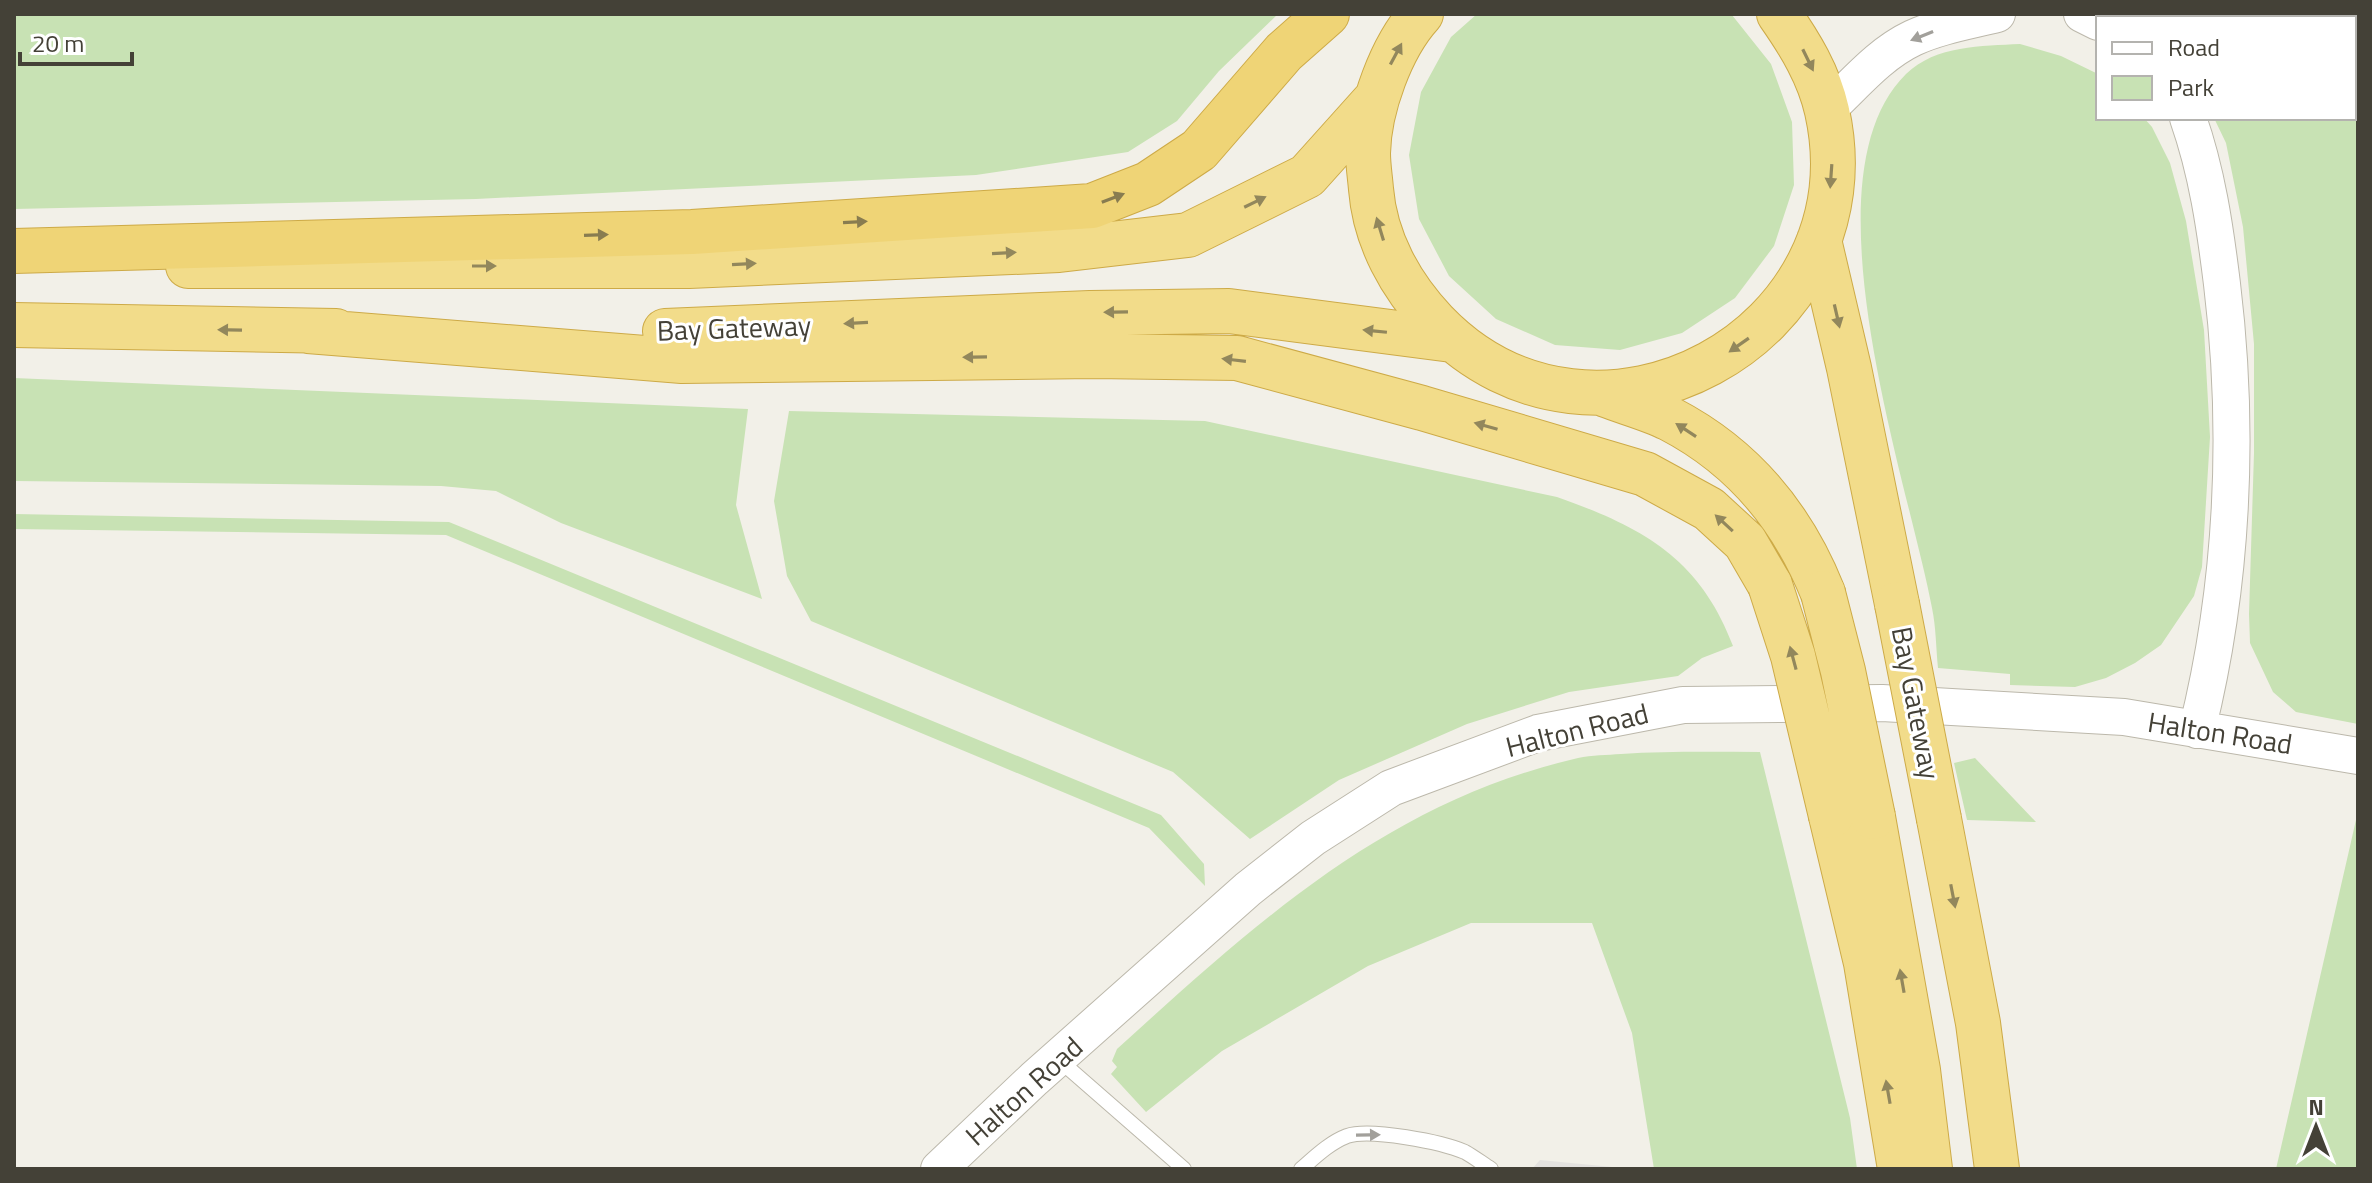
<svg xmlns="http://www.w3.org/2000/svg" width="2372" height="1183" font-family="'Titillium Web',sans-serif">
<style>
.green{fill:#c8e2b4}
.parking{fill:#e4e2df}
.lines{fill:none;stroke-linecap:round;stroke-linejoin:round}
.service-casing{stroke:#bcb8ab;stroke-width:16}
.tertiary-casing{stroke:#bcb8ab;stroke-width:38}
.trunk-casing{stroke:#cdaa47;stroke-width:46}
.motorway-casing{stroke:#cdaa47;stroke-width:46}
.service{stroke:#fff;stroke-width:14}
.tertiary{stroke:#fff;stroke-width:36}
.trunk{stroke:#f2dc8a;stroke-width:44}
.motorway{stroke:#efd476;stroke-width:44}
.trunk-bridge-casing{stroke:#cdaa47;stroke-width:46;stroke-linecap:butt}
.trunk-bridge{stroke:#f2dc8a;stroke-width:44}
.oneway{fill:#a2a09b}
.oneway2{fill:#92875c}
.oneway3{fill:#887c50}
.labels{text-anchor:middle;stroke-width:6;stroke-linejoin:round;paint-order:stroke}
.street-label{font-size:28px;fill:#444137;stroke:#fff}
</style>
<rect width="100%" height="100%" fill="#f2f0e8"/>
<path class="green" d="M14 14H1278L1219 71 1177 121 1128 152 976 175 476 199 14 209Z
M1477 14 1732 15 1771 64 1792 122 1794 185 1774 246 1735 298 1682 333 1620 350 1555 345 1496 319 1449 276 1419 219 1409 155 1421 92 1451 37Z
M2132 14H2358V724L2296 712 2273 692 2250 643 2249 614 2254 453V344L2243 227 2226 143 2214 118H2354V18H2137Z
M2020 44 2061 56 2098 74V118H2144L2152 127 2170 163 2186 221 2204 330 2210 437 2202 567 2194 596 2161 645 2135 663 2106 678 2075 687 2010 685V674L1938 668C1936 648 1936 627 1932 608 1908 481 1801 177 1906 74 1936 45 1982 46 2020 44Z
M14 378 748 409 736 505 762 599 561 523 496 491 441 486 14 481Z
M789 411 1205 421 1557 497C1642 527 1700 558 1733 646L1702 658 1678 676 1569 692 1467 724 1339 780 1250 839 1173 772 811 621 787 576 774 501Z
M14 514 449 522 1161 815 1204 864 1205 886 1149 828 446 535 14 529Z
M1760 752 1850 1118 1857 1169H1654L1632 1033 1592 923H1471L1368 966 1222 1051 1146 1112 1111 1074 1117 1067 1112 1061 1117 1049C1257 922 1387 802 1578 758 1592 755 1607 755 1621 754 1667 751 1714 752 1760 752Z
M1975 758 2036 822 1967 820 1954 763Z
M2358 811V1169H2276L2348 855Z"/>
<path class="parking" d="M1540 1160 1633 1169H1532Z"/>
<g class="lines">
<defs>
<path id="service" d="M1058 1059 1184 1169
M1301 1169C1315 1157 1329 1143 1347 1136 1370 1128 1442 1142 1465 1152 1474 1157 1483 1164 1491 1169"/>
<path id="tertiary" d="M2082 14 2098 22
M1827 110C1854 85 1879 54 1913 38 1939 26 1969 21 1997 14
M2188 118C2207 172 2215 227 2222 284 2240 432 2233 585 2197 730
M939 1169 1034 1079 1248 889 1313 838 1391 788 1538 733 1683 705 1882 703 2124 717 2358 756"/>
<path id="trunk" d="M1421 14C1391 47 1369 108 1368 153 1368 165 1370 177 1371 189 1375 240 1401 286 1435 322 1595 489 1877 336 1827 111 1819 75 1800 44 1779 14
M1819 240 1849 368 1897 604
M188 266H689L1059 250 1188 235 1307 176 1377 98
M14 325 336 331
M308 331 682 361 1094 356 1237 358 1422 408 1645 474 1709 509 1745 542 1770 585
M665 331 1090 313 1229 311 1452 340
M1606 395C1627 403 1650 409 1670 419 1743 457 1793 518 1823 593
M1831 816 1866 963 1900 1169
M1873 817 1918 1070 1930 1169
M1939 819 1978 1023 1997 1169"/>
<path id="motorway" d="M14 251 692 232 1092 206 1148 184 1199 150 1284 52 1327 14"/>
</defs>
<use href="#service" class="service-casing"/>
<use href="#tertiary" class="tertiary-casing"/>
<use href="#trunk" class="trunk-casing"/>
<use href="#motorway" class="motorway-casing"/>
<use href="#service" class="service"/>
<use href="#tertiary" class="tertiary"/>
<use href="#trunk" class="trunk"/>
<use href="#motorway" class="motorway"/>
<defs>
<path id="trunk-bridge" d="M1770 585 1793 656 1831 816
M1823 593 1843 671 1873 817
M1897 604 1939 819"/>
</defs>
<use href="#trunk-bridge" class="trunk-bridge-casing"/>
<use href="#trunk-bridge" class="trunk-bridge"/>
</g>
<defs><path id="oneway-solid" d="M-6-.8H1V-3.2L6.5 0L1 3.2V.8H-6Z" transform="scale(2)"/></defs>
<g class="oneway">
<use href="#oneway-solid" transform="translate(1922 36) rotate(158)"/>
<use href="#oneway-solid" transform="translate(1368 1135) rotate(-1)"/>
</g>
<g class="oneway2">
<use href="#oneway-solid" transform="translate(1396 54) rotate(-62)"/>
<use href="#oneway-solid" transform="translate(1808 60) rotate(64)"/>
<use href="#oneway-solid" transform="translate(1831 176) rotate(94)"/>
<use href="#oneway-solid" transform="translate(1255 202) rotate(-26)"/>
<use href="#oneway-solid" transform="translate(1380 229) rotate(-107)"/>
<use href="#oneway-solid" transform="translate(1004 253) rotate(-3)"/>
<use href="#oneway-solid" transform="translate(744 264) rotate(-3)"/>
<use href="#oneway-solid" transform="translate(484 266)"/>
<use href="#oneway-solid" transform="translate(1116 312) rotate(179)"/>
<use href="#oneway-solid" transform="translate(1837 316) rotate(77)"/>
<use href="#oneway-solid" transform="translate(856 323) rotate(177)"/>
<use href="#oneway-solid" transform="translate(230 330) rotate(-179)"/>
<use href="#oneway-solid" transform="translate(1375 331) rotate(-174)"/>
<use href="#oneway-solid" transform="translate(1739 345) rotate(145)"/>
<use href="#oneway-solid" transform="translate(975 357) rotate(179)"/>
<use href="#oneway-solid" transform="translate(1234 360) rotate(-173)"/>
<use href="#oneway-solid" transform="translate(1486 426) rotate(-164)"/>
<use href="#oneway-solid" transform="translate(1686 430) rotate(-147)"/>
<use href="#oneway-solid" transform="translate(1724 523) rotate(-137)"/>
<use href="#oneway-solid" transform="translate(1793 658) rotate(-105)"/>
<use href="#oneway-solid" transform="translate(1953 896) rotate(79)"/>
<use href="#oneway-solid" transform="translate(1902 981) rotate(-100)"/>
<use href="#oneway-solid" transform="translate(1888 1092) rotate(-100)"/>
</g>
<g class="oneway3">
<use href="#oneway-solid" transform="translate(1113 198) rotate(-21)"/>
<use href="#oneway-solid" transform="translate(855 222) rotate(-3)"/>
<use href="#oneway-solid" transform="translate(596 235) rotate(-2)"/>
</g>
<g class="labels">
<g class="street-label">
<text transform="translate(734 328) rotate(-2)" y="10">Bay Gateway</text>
<text transform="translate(1916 703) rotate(79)" y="10">Bay Gateway</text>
<text transform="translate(1577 730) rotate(-14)" y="10">Halton Road</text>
<text transform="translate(2220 733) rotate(9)" y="10">Halton Road</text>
<text transform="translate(1024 1091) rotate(-42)" y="10">Halton Road</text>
</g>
</g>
<rect width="2372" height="1183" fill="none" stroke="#444137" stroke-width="32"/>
<rect x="2096" y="16" width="260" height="104" fill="#ffffff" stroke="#b4b3af" stroke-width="2"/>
<rect x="2112" y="42" width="40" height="12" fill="#ffffff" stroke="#b4b3af" stroke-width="2"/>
<text x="2168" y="56" font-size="24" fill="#444137">Road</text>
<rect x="2112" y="76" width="40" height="24" fill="#c8e2b4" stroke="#b4b3af" stroke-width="2"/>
<text x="2168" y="96" font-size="24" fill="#444137">Park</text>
<g transform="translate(2316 1127)" stroke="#ffffff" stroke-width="6" paint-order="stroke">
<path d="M0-6L14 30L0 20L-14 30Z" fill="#444137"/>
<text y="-12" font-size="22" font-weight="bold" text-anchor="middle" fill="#444137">N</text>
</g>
<path d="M20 52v12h112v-12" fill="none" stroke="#444137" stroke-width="4"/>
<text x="32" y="52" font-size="24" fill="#444137" stroke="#ffffff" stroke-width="6" paint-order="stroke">20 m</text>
</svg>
